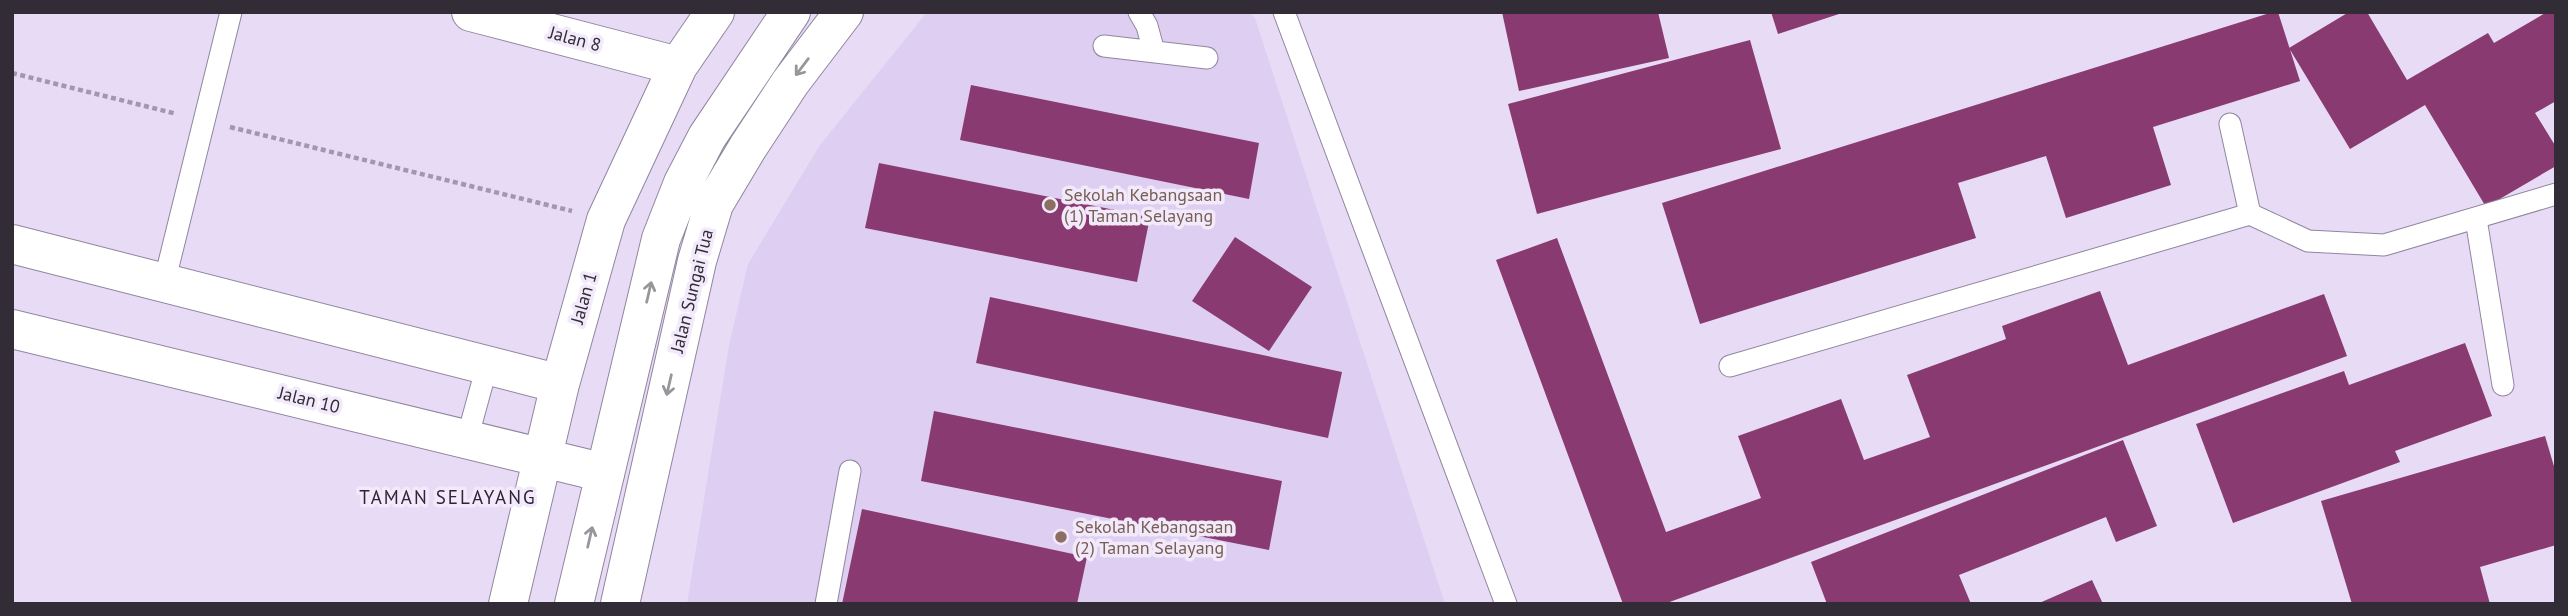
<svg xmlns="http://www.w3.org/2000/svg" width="2568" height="616" font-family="'PT Sans',sans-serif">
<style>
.built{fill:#decff2}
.building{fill:#883a71}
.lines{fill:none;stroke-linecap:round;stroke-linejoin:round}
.service-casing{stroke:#91869f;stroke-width:23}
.minor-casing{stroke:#91869f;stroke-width:40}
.secondary-casing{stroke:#91869f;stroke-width:40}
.path{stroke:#a298ad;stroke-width:4.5;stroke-dasharray:5 3.5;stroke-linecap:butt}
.service{stroke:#fff;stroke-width:21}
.minor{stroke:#fff;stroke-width:38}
.secondary{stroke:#fff;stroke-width:38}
.oneway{stroke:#98969a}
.education-dot{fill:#8d6e63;stroke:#f2eafb;stroke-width:2.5}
.labels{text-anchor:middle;stroke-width:7;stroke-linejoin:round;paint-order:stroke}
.street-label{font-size:18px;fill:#312c36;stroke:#f2eafb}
.education-label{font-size:18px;fill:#785e54;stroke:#f2eafb;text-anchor:start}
.neighbourhood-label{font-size:19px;letter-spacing:2px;fill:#2e2539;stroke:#f2eafb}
</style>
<rect width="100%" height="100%" fill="#e7dbf6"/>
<path class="built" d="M927 12H1248L1255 18 1445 604H687L729 345 748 264 820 145Z"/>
<path class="building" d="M1502 12H1658L1669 58 1519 91Z
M1771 12H1842V13L1778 34Z
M2273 12H2278L2300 81 2153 127 2171 185 2066 218 2046 156 1958 183 1976 238 1700 324 1662 203Z
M2349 12H2367L2407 80 2488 33 2494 43 2547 12H2556V101L2535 113 2556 147V166L2486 207 2425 105 2350 149 2289 48Z
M1750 40 1781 149 1537 214 1508 104Z
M971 85 1259 143 1249 199 960 140Z
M879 163 1150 217 1137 282 865 228Z
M1235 237 1312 287 1269 351 1192 301Z
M1557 238 1666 532 1761 498 1738 436 1841 399 1864 460 1930 437 1907 375 2006 339 2002 326 2100 291 2128 365 2324 294 2347 356 1664 604H1623L1496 260Z
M990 297 1342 372 1328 438 976 363Z
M2465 343 2492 416 2395 451 2400 462 2233 523 2196 424 2344 371 2349 385Z
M934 411 1282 481 1269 550 921 481Z
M2545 436 2556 473V545L2480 567 2490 604H2352L2321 501Z
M2123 440 2157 526 2116 542 2106 517 1959 575 1971 604H1827L1811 562Z
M862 509 1087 557 1077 604H842Z
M2092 580 2103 604H2037Z"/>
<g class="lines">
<defs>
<path id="service" d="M1139 12 1147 26 1154 52
M1284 12 1506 604
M1104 46 1207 58
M2230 124 2250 214 2308 241 2384 245 2556 194
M2476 219 2503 385
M164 283 231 12
M1730 366 2250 214
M467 439 487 366
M826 604 850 471"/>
<path id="minor" d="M471 12 678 66
M12 244 560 384
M12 329 605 473
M508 604 560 384 606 220 678 66 715 12"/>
<path id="secondary" d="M574 604 661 239 683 183 707 137 791 12
M620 604 697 261 714 204 748 147 790 83 844 12"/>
</defs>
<use href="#service" class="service-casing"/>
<use href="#minor" class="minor-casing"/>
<use href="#secondary" class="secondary-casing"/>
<path class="path" d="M12 73 177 114
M230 127 572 211"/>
<use href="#service" class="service"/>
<use href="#minor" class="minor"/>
<use href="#secondary" class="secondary"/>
</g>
<defs><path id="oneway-shaft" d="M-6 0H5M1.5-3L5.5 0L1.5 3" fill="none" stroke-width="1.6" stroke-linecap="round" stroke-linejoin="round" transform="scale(1.75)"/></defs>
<g class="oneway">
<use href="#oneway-shaft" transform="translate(802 67) rotate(127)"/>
<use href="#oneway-shaft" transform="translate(649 292) rotate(-77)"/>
<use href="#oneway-shaft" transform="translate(669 385) rotate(103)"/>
<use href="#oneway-shaft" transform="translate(590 537) rotate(-77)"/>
</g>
<g class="education-dot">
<circle cx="1050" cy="205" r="7"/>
<circle cx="1061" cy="537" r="7"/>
</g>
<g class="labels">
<g class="street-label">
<text transform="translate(575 39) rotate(15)" y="6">Jalan 8</text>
<text transform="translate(692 291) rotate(-76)" y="6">Jalan Sungai Tua</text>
<text transform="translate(584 298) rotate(-74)" y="6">Jalan 1</text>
<text transform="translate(309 400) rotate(14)" y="6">Jalan 10</text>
</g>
<g class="education-label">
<text x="1064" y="201">Sekolah Kebangsaan<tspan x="1064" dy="21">(1) Taman Selayang</tspan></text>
<text x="1075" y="533">Sekolah Kebangsaan<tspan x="1075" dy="21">(2) Taman Selayang</tspan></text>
</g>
<g class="neighbourhood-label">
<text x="448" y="504">TAMAN SELAYANG</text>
</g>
</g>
<rect width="2568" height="616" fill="none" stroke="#312c36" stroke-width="28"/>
</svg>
